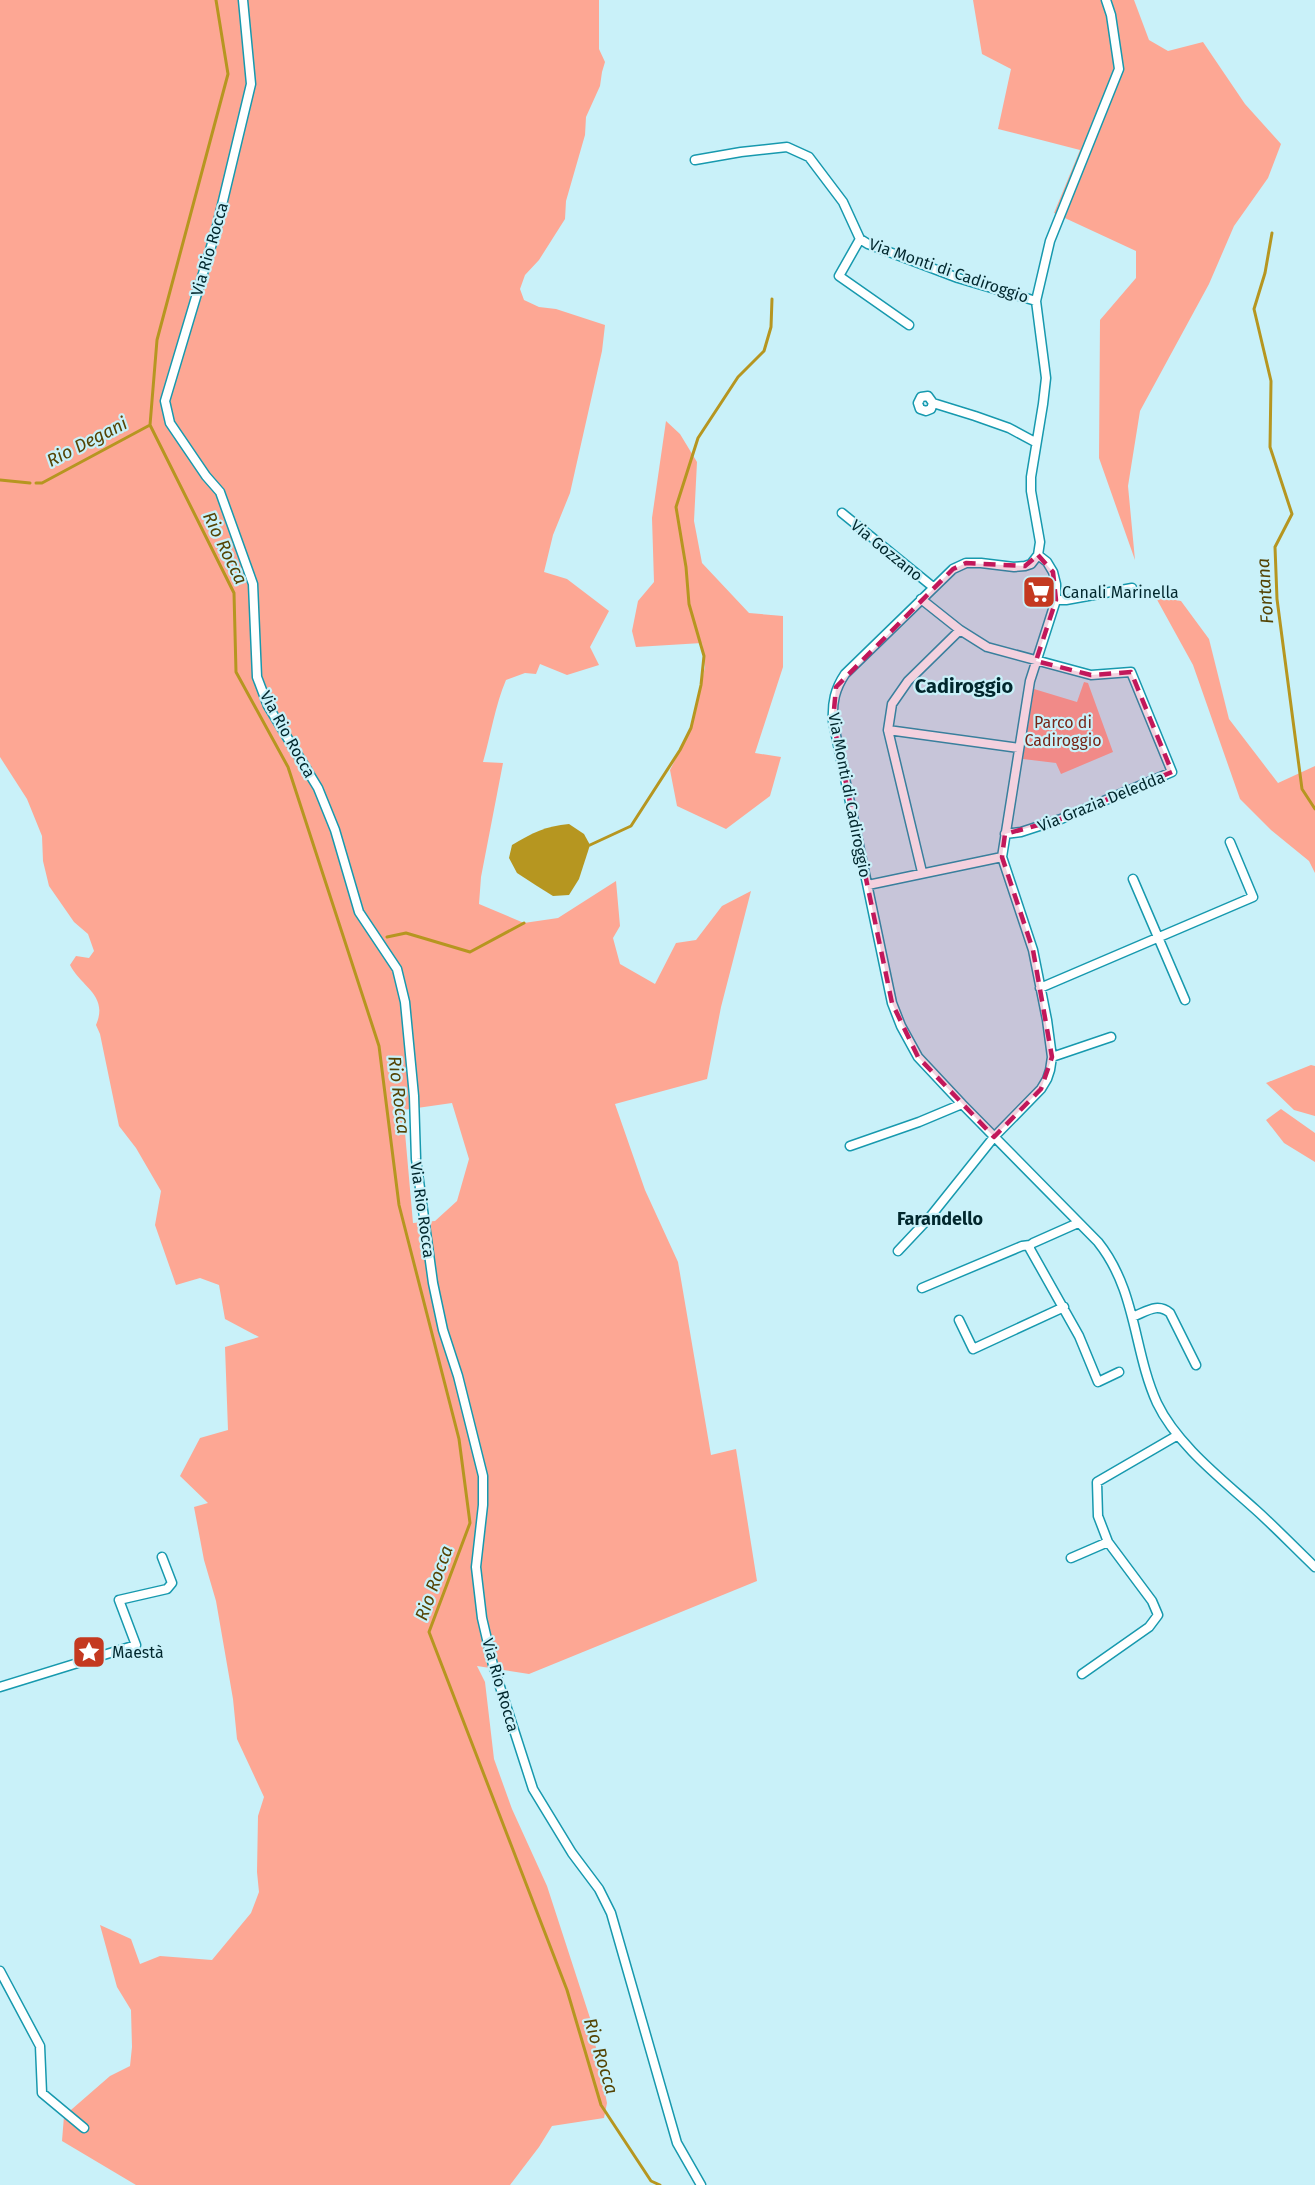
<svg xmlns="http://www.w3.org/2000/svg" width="1315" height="2185" font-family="'Fira Sans',sans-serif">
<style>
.green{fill:#fda794;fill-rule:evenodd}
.water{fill:#b69620}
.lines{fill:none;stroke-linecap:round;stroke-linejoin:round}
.stream{stroke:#b69620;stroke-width:3}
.minor-casing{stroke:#1799ae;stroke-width:11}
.minor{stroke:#fff;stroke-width:8}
.marked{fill:#c2185b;fill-opacity:0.2;stroke:#c2185b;stroke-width:4.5;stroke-dasharray:12 8;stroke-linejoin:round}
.labels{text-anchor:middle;stroke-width:4.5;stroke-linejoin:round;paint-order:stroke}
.street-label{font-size:16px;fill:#01272d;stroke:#c9f1f9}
.poi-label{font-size:16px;fill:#01272d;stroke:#c9f1f9;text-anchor:start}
.park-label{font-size:16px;fill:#772618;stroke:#c9f1f9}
.water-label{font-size:18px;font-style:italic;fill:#544304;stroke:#c9f1f9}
.neighbourhood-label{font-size:18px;font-weight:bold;fill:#01272d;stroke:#c9f1f9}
.quarter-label{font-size:20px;font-weight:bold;fill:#01272d;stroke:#c9f1f9}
</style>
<rect width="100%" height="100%" fill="#c9f1f9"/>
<path class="green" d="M0 0H599V49L605 62 602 72 600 86 586 117 585 135 566 201 565 219 539 260 525 275 520 289 524 300 539 307 556 309 605 325 602 351 570 493 553 535 544 572 567 579 609 611 590 647 599 665 567 675 540 664 536 674 525 673 506 680C495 706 491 734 483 762L503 763 481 877 479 904 524 923 558 918 616 881 620 926 613 938 620 964 655 984 676 943 696 940 722 906 751 891 721 1007 707 1079 615 1104 645 1190 678 1262 711 1455 736 1449 757 1581 529 1674 477 1666 485 1682 494 1759 512 1809 547 1886 590 2018 607 2103 604 2118 552 2126 539 2147 510 2185H136L62 2141 64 2116 110 2076 130 2066 132 2047 131 2010 117 1987 100 1925 131 1939 140 1964 160 1956 212 1960 251 1913 259 1892 257 1872 258 1816 264 1797 237 1739 233 1699 216 1601 204 1560 194 1507 208 1503 180 1476 200 1438 228 1430 225 1347 259 1337 225 1319 219 1285 200 1278 176 1285 155 1225 161 1191 136 1148 119 1126 100 1034 96 1025C109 995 81 987 70 965L76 956 89 958 94 951 88 934 74 922 49 886 43 861 42 836 27 799 0 757ZM452 1103 469 1159 457 1201 435 1221 413 1223 403 1110Z
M973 0H1134L1149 40 1168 51 1203 42 1245 104 1281 144 1268 178 1234 226 1209 284 1140 411 1128 486 1135 560 1099 458 1100 320 1136 278V251L1054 213 1080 150 998 129 1011 69 982 54Z
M666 421 680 434 697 462 694 521 702 563 749 613 783 616V667L755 753 781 757 770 796 726 829 677 806 670 770 691 728 705 667 702 643 636 647 632 631 638 601 654 582 652 518Z
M1155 596 1181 601 1209 639 1229 719 1278 783 1315 766V873L1309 861 1271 830 1240 799 1193 665Z
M1084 682 1088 683 1113 752 1061 774 1056 763 1023 759 1034 689 1077 702Z
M1311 1065 1315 1066V1116L1294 1110 1266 1083Z
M1281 1109 1315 1133V1162L1284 1143 1266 1120Z"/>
<path class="water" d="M569 824 584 834 590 845 579 879 569 895 553 896 537 886 517 873 509 858 512 845C532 833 546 826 569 824Z"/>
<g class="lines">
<path class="stream" d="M216 0 228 74 157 340 150 425 234 593 236 672 288 767 379 1046 399 1205 459 1439 470 1523 429 1632 567 1990 601 2105 651 2181 660 2185
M1272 233 1265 273 1254 309 1271 381 1270 447 1292 514 1275 547 1277 599 1302 789 1315 809
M0 480 30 483
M36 483H42L150 425
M590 845 631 826 680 750 691 728 701 685 704 656 689 604 686 567 676 507 698 438 738 377 764 351 771 327 772 299
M387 937 406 933 470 952 524 923"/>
<defs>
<path id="minor" d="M243 0 251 84 216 230 165 401 170 423 206 476 220 492 253 584 257 677 268 706 318 788 335 830 359 912 397 969 405 1002 414 1096 416 1159 433 1283 443 1330 458 1376 483 1476V1505L476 1567 482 1618 493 1665 533 1789 572 1853 599 1889 611 1913 677 2143 701 2185
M1106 0 1111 15 1119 69 1050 241 1036 301 1046 378 1043 404 1031 477V491L1040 542 1038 555 1031 564 1025 566 1014 567 981 563H966L953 569 845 674C835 689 832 702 833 721L892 1003 901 1026 918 1057 962 1104 1098 1242C1137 1291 1133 1350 1157 1403 1177 1445 1223 1480 1256 1510 1276 1528 1295 1548 1315 1567
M695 160 741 152 787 147 809 157 843 202 860 239 868 244 958 278 1036 301
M860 239 839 276 909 325
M933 403 931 409 926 411 920 409 918 403 921 397 928 396 933 403 975 416 1009 428 1035 442
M842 513 933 587
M921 599 960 630 987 647 1091 675 1131 672 1172 772 1061 819 1021 832 1005 834
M1056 600H1066L1132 588
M888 730 1019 748
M922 872 888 730 892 704 908 681 960 630
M1133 879 1185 1000
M868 885 1002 857
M1040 988 1253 897 1230 842
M1052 1057 1111 1037
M850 1146 919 1122 962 1104
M1078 1223 1033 1243 1030 1245V1249L1079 1336 1098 1382 1119 1372
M898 1251 930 1217 994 1137 1041 1089 1047 1079 1050 1070 1052 1057 1047 1020 1033 950 1002 857 1030 681 1056 600V584L1053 572 1047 562 1038 555
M922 1288 1022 1246 1030 1245
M1132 1317C1146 1312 1157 1302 1170 1313L1196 1365
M959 1320 973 1349 1064 1307
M1071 1558 1108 1542 1098 1516 1097 1482 1178 1435
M1082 1674 1149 1627 1158 1615 1152 1601 1108 1542
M0 1687 136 1645 119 1600 167 1589 172 1583 162 1557
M0 1971 40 2046 42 2093 84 2128"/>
</defs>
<use href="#minor" class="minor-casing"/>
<use href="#minor" class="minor"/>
</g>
<path class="marked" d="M1038 555 1053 572 1056 600 1036 661 1091 675 1131 672 1172 772 1061 819 1005 834 1002 857 1033 950 1052 1057 1041 1089 994 1137 918 1057 892 1003 833 721 836 687 953 569 966 563 1025 566Z"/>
<defs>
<symbol id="supermarket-square" viewBox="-11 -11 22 22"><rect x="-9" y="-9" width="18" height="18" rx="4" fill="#c43920" stroke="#c9f1f9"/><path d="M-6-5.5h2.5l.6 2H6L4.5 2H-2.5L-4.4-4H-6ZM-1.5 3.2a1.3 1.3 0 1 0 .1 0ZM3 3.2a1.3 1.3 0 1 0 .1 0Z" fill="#fff"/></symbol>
<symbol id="sight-square" viewBox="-11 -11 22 22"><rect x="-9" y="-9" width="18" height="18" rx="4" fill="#c43920" stroke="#c9f1f9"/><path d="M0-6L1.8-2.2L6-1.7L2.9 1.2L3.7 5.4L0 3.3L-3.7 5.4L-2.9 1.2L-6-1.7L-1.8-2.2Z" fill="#fff"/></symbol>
</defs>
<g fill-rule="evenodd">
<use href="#supermarket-square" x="1020" y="573" width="38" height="38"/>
<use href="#sight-square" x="70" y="1633" width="38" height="38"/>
</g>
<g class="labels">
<g class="street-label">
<text transform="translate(209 249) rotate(-74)" y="6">Via Rio Rocca</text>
<text transform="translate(949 270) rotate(19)" y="6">Via Monti di Cadiroggio</text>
<text transform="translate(887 550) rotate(39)" y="6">Via Gozzano</text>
<text transform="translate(288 734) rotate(61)" y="6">Via Rio Rocca</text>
<text transform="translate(850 795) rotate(79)" y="6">Via Monti di Cadiroggio</text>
<text transform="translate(1101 801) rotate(-22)" y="6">Via Grazia Deledda</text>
<text transform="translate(423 1210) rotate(82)" y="6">Via Rio Rocca</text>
<text transform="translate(501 1685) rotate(74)" y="6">Via Rio Rocca</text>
</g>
<g class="poi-label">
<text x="1062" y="598">Canali Marinella</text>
<text x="112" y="1658">Maestà</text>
</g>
<g class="park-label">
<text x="1063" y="728">Parco di<tspan x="1063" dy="18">Cadiroggio</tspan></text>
</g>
<g class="water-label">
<text transform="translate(87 442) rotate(-27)" y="6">Rio Degani</text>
<text transform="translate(225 548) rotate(64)" y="6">Rio Rocca</text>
<text transform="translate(1265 591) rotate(-94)" y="6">Fontana</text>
<text transform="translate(399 1095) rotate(83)" y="6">Rio Rocca</text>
<text transform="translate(434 1583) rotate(-70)" y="6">Rio Rocca</text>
<text transform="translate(601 2056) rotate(73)" y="6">Rio Rocca</text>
</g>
<g class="neighbourhood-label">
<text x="940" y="1225">Farandello</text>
</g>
<g class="quarter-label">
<text x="964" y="693">Cadiroggio</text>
</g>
</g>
</svg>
